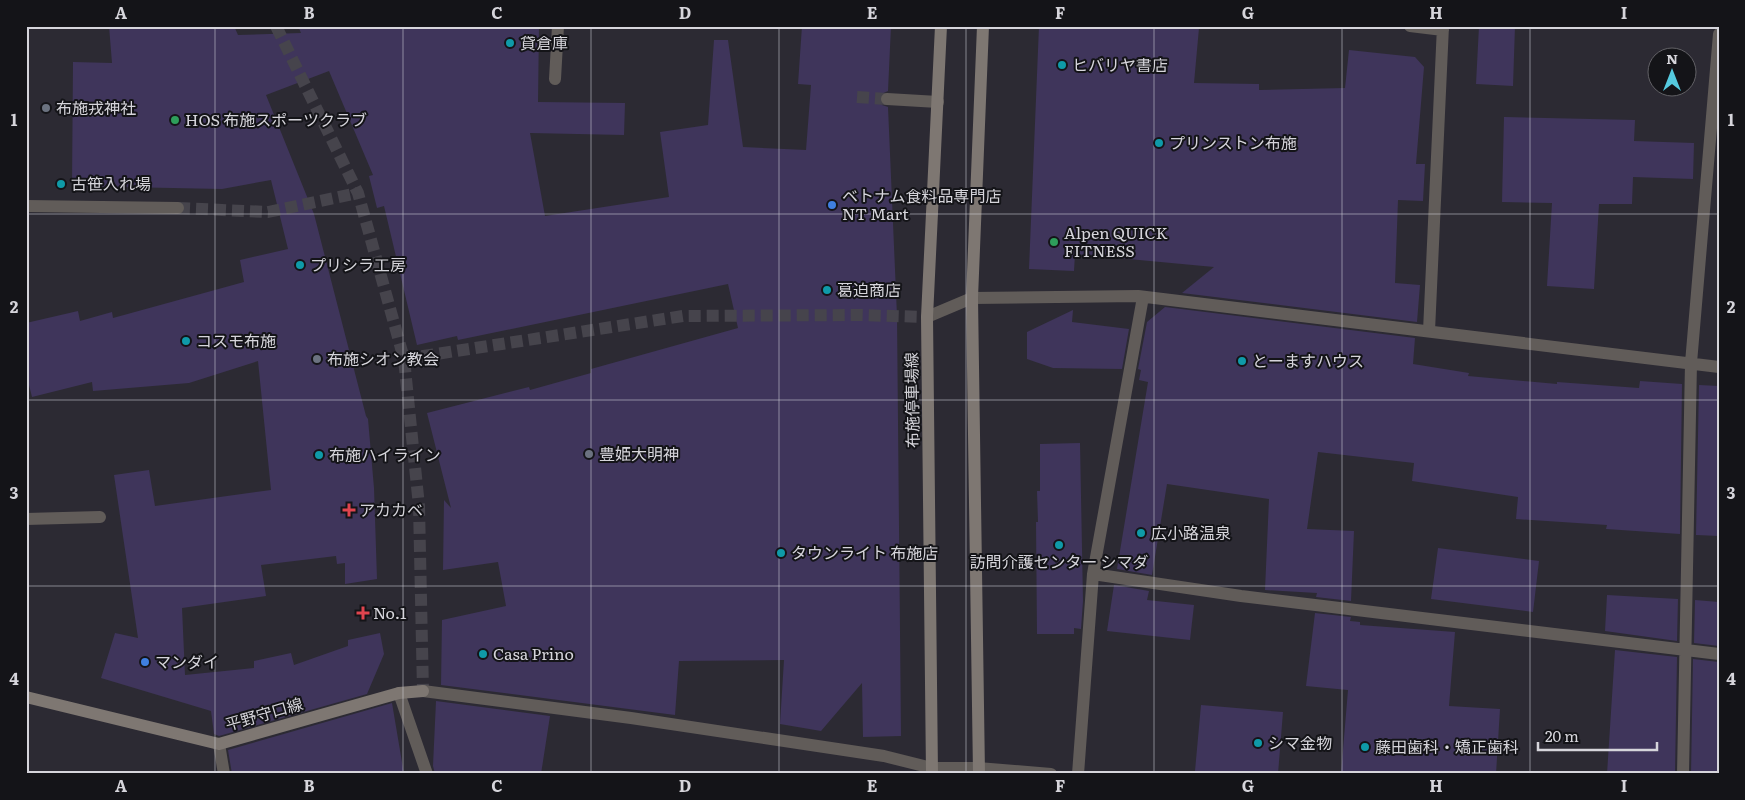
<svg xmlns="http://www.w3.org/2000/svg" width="1745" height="800" font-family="Literata,'Noto Sans JP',serif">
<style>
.building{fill:#3f355b}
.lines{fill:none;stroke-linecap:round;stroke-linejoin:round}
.street-tunnel{stroke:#46444c;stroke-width:12;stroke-dasharray:12 6;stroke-linecap:butt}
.secondary-tunnel{stroke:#46444c;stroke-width:12;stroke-dasharray:12 6;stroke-linecap:butt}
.lane{stroke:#615c59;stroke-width:12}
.street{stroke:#615c59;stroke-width:12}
.secondary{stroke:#7e7772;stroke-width:12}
.grid{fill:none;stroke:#d6d5db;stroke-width:1;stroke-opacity:0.55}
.culture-dot{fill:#0f9aa8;stroke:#141418;stroke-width:2}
.worship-dot{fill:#6b7280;stroke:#141418;stroke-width:2}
.leisure-dot{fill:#2e9e5b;stroke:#141418;stroke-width:2}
.shop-dot{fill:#3f7fe0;stroke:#141418;stroke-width:2}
.health-dot{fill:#e0444e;stroke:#141418;stroke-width:2}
.labels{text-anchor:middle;stroke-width:4;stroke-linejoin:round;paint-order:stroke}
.poi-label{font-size:16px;fill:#d6d5db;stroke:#141418;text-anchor:start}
.street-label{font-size:16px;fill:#d6d5db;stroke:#141418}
.neatline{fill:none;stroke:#d6d5db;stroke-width:2}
.grid-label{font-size:16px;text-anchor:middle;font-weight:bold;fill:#d6d5db}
</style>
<rect width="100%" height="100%" fill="#2c2a33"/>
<path class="building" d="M109 26H234L238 35 301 33 298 26H539L538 102 625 103 624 135 530 133 545 216 669 197 660 132 708 125 714 40H728L743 147 806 150 811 85 798 84 802 26H891L888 91 881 94 879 99 882 105 888 107 897 316 901 736 863 737 862 683 821 731 780 724 784 660 679 661 675 715 441 685 442 620 506 606 498 562 443 570 444 500 451 508 427 413 529 387 530 390 591 373V369L738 328 728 284 458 340 457 336 417 345 384 206 377 208 369 176 373 175 329 71 266 95 314 214 366 416 368 419 374 488 377 579 345 584V563L337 564 336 556 261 565 266 596 182 608 185 675 254 668V661L291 653 294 665 348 646V640L380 633 384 654 367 694 219 736 214 734 211 711 101 678 115 633 138 638 114 475 149 470 155 506 271 490 258 361 189 383 93 391 92 382 32 397 26 373V323L78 311 80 321 112 312 113 318 244 282 240 260 288 249 271 180 222 189 72 186 73 62 112 63Z
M1039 26H1175L1199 28 1194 83 1259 84V90L1345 88 1349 50 1415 57 1424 67 1416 164H1425L1423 201 1398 200 1395 283 1420 285 1417 322 1182 293 1214 267 1075 254 1074 271 1029 269Z
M1479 26H1515L1513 86 1476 84Z
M1504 117 1635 120 1634 141 1694 143 1693 179 1633 177 1632 204H1599L1594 289 1547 286 1552 203 1502 202Z
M1165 307 1415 338 1413 364 1469 373 1468 376 1557 384V382L1639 388 1640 381 1682 384 1680 534 1606 529 1607 525 1516 519 1518 497 1412 481 1414 463 1318 452 1307 529 1354 531 1351 601 1316 597 1317 593 1265 590 1269 499 1167 484 1152 575 1117 569 1148 382 1139 380 1141 370 1138 369 1147 322Z
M1073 310 1072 322 1129 329 1122 369 1053 368 1027 359V332Z
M1699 385 1719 386V536L1696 535Z
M1080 443 1083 601 1081 629 1074 628V634H1037L1036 522H1038L1037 491H1040V444Z
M1438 548 1539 561 1533 612 1431 599Z
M1114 585 1149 591 1147 600 1194 605 1190 640 1107 631Z
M1607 595 1678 599 1677 641 1605 631Z
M1695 600 1719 602V646L1694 643Z
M1315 613 1351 617 1350 621 1360 622V625L1455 632 1449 706 1500 709 1496 774H1341L1348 690 1306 686Z
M1615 650 1677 657 1675 774H1607Z
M1693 659 1719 662V774H1691Z
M436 701 550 716 541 774H435L433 766Z
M392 703 404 774H232L228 750Z
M1201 705 1283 712 1278 774 1195 771Z"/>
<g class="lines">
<path class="street-tunnel" d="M857 97 887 99
M178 208 268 212 358 193
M404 359 683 316 859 315 927 317"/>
<path class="secondary-tunnel" d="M276 26 358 193 404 359 419 506 423 691"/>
<path class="lane" d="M399 693 427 774"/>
<path class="street" d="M1410 26 1443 30
M555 79 558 26
M887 99 938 102
M26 206 178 208
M927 317 972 298 1138 296 1719 367
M1429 331 1443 26
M26 519 100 517
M1093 574 1241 596 1719 654
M423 691 631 718 884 756 932 768H978L1051 774
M219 744 224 774
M1078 774 1093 574 1143 297
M1683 774 1691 363 1719 34"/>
<path class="secondary" d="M26 697 219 744 399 693 423 691
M932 774 927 317 941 26
M979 774 972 298 983 26"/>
</g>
<path class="grid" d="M215 26V774M403 26V774M591 26V774M779 26V774M966 26V774M1154 26V774M1342 26V774M1530 26V774M26 214H1719M26 400H1719M26 586H1719"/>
<g class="culture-dot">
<circle cx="510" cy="43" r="5"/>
<circle cx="1062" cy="65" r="5"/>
<circle cx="1159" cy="143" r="5"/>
<circle cx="61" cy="184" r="5"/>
<circle cx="300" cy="265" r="5"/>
<circle cx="827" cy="290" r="5"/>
<circle cx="186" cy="341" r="5"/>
<circle cx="1242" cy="361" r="5"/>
<circle cx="319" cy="455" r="5"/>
<circle cx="1141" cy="533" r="5"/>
<circle cx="1059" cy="545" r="5"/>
<circle cx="781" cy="553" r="5"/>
<circle cx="483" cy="654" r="5"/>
<circle cx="1258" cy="743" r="5"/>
<circle cx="1365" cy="747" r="5"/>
</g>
<g class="worship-dot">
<circle cx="46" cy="108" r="5"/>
<circle cx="317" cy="359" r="5"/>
<circle cx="589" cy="454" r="5"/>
</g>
<g class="leisure-dot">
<circle cx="175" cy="120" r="5"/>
<circle cx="1054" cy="242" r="5"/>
</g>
<g class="shop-dot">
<circle cx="832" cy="205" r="5"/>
<circle cx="145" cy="662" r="5"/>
</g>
<g class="health-dot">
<path d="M346.5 502.5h5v5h5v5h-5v5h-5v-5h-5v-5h5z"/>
<path d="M360.5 605.5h5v5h5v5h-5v5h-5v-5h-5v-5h5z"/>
</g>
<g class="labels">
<g class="poi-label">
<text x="520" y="49">貸倉庫</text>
<text x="1072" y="71">ヒバリヤ書店</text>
<text x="56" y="114">布施戎神社</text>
<text x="185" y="126">HOS 布施スポーツクラブ</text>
<text x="1169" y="149">プリンストン布施</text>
<text x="71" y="190">古笹入れ場</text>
<text x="842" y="202">ベトナム食料品専門店<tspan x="842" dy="18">NT Mart</tspan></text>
<text x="1064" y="239">Alpen QUICK<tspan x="1064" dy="18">FITNESS</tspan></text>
<text x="310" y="271">プリシラ工房</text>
<text x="837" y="296">葛迫商店</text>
<text x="196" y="347">コスモ布施</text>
<text x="327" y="365">布施シオン教会</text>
<text x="1252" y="367">とーますハウス</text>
<text x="599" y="460">豊姫大明神</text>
<text x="329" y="461">布施ハイライン</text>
<text x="359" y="516">アカカベ</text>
<text x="1151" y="539">広小路温泉</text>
<text x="791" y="559">タウンライト 布施店</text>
<text x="1059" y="568" text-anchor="middle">訪問介護センター シマダ</text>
<text x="373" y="619">No.1</text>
<text x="493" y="660">Casa Prino</text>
<text x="155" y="668">マンダイ</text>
<text x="1268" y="749">シマ金物</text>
<text x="1375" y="753">藤田歯科・矯正歯科</text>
</g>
<g class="street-label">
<text transform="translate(912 400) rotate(-91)" y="6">布施停車場線</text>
<text transform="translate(264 714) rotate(-16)" y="6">平野守口線</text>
</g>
</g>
<rect width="1745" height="800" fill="none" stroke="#141418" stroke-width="55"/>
<g transform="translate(1672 72)"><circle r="24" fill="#141418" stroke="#626166"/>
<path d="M0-4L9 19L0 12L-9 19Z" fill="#55cadf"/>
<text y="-8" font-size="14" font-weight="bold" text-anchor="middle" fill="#d6d5db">N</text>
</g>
<path d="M1538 742v8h119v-8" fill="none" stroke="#d6d5db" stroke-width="2.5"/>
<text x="1545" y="742" font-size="15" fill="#d6d5db" stroke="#141418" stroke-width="4" paint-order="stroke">20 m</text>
<rect x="28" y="28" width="1690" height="744" class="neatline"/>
<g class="grid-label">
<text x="121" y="19">A</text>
<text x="309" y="19">B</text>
<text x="497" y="19">C</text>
<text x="685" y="19">D</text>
<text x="872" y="19">E</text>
<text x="1060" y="19">F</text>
<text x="1248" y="19">G</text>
<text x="1436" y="19">H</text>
<text x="1624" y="19">I</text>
<text x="14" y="126">1</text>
<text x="1731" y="126">1</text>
<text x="14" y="313">2</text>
<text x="1731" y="313">2</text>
<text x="14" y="499">3</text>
<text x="1731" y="499">3</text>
<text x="14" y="685">4</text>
<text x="1731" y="685">4</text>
<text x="121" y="792">A</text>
<text x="309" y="792">B</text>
<text x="497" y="792">C</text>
<text x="685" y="792">D</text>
<text x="872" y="792">E</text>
<text x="1060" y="792">F</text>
<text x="1248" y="792">G</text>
<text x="1436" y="792">H</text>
<text x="1624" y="792">I</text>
</g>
</svg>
